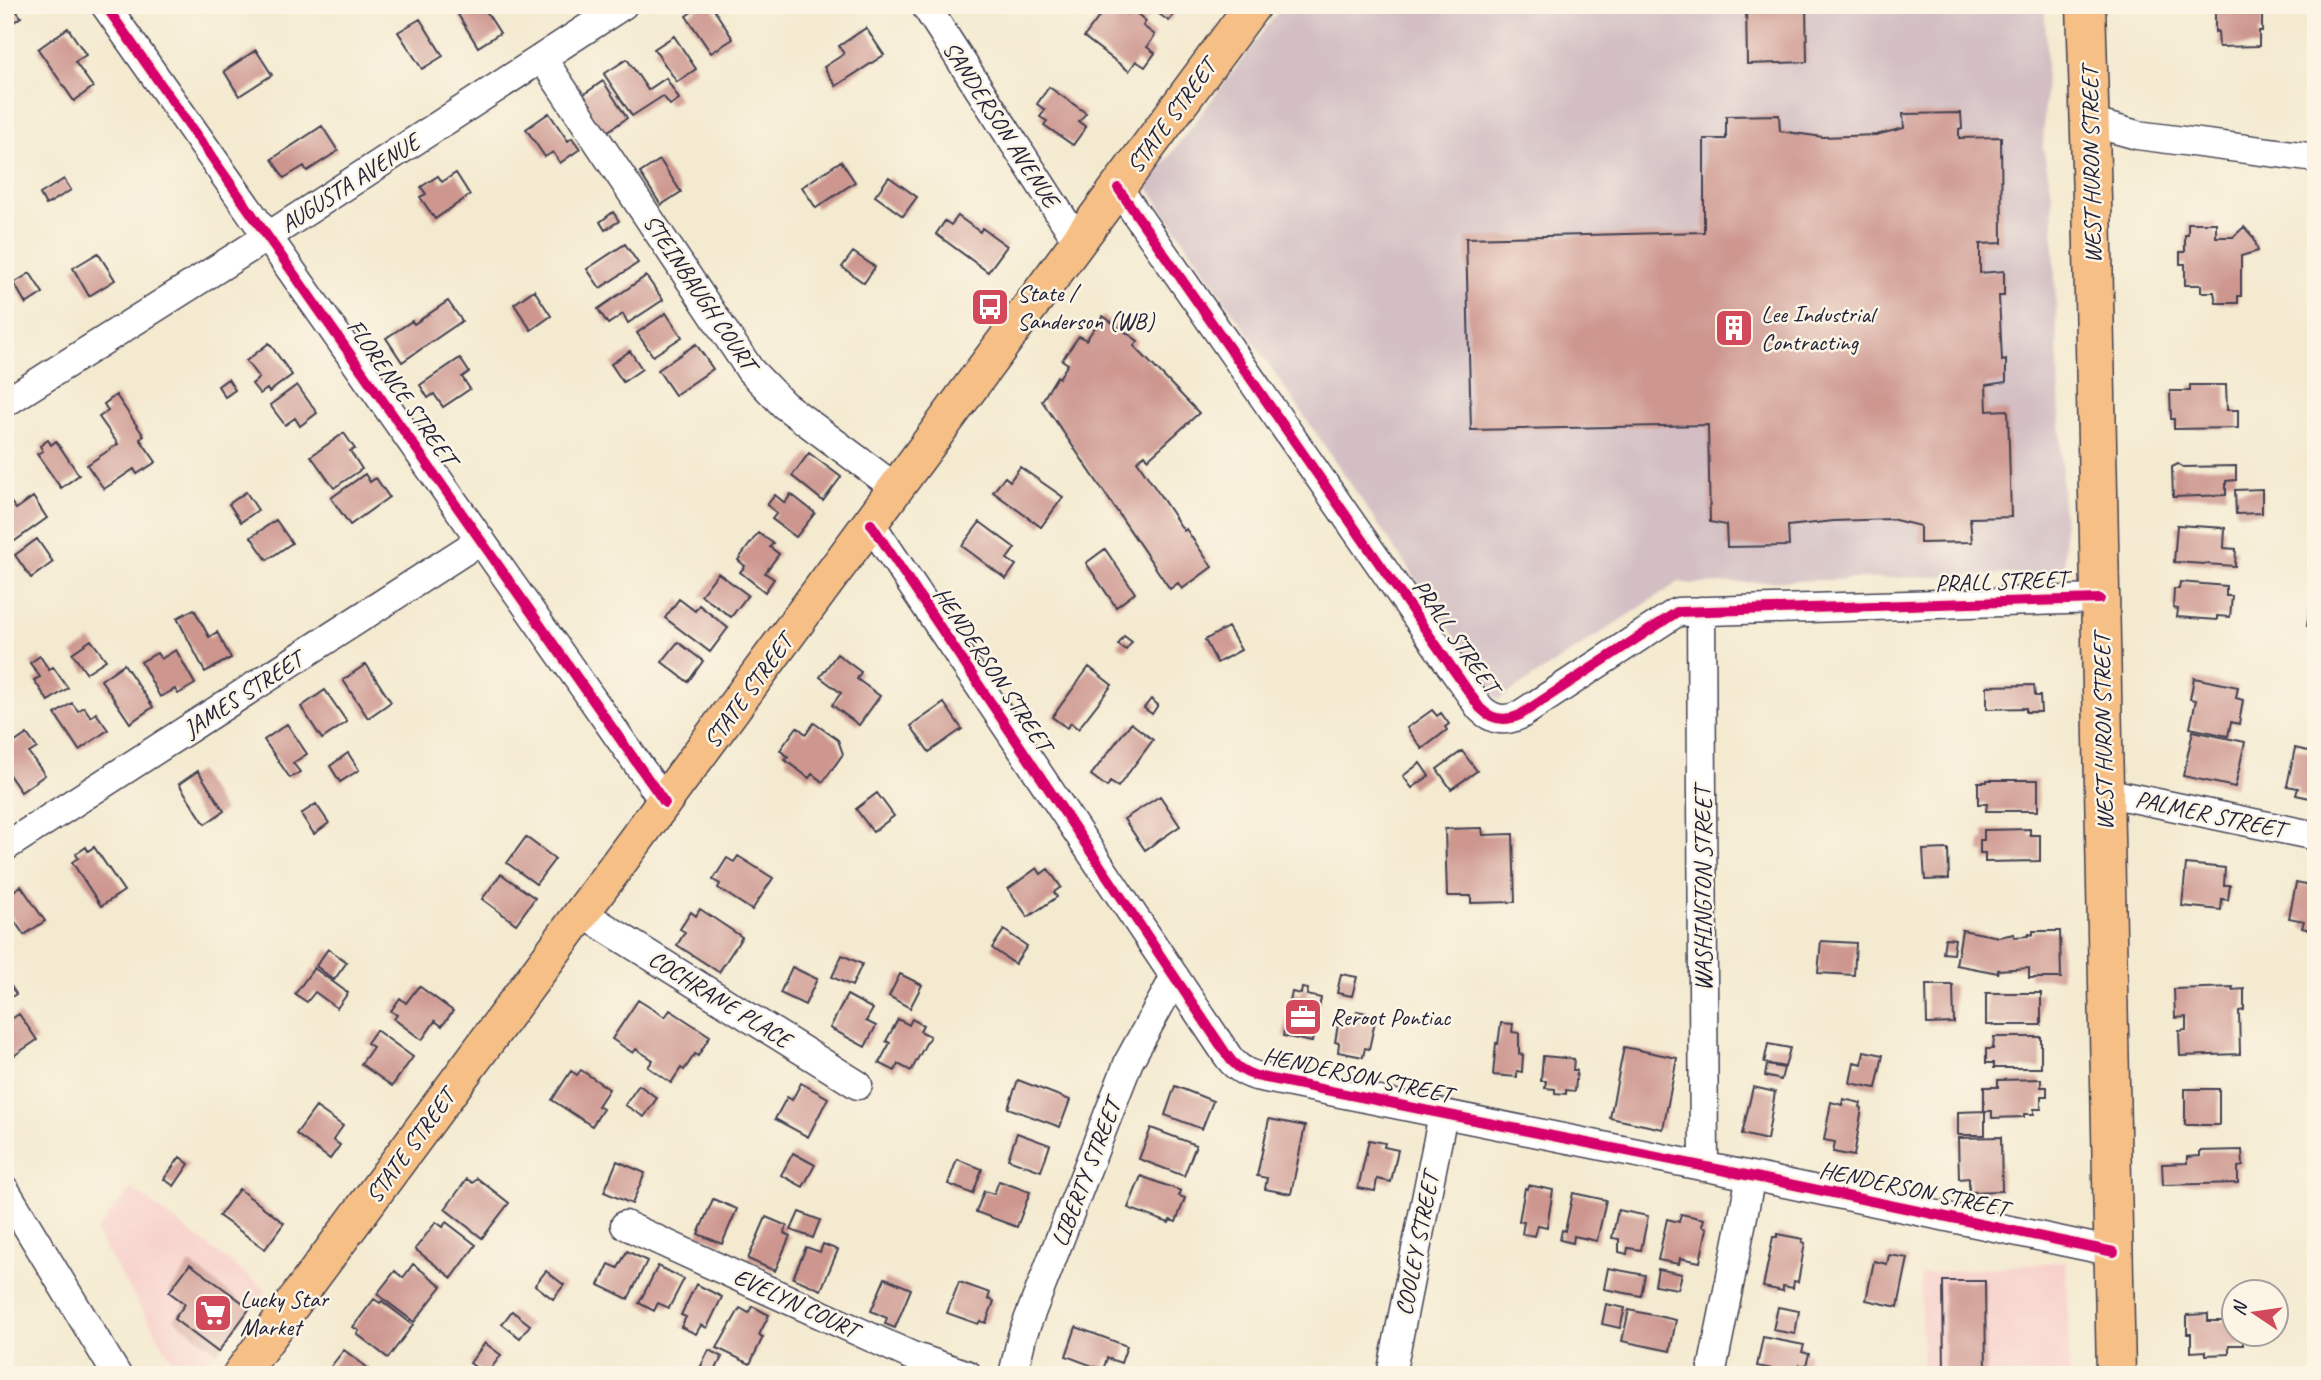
<svg xmlns="http://www.w3.org/2000/svg" width="2321" height="1380" font-family="Caveat,sans-serif">
<style>
.built{fill:#f7d0cc}
.industrial{fill:#d2bec3}
.building{fill:#cd9790}
.lines{fill:none;stroke-linecap:round;stroke-linejoin:round}
.minor-casing{stroke:#424051;stroke-width:31}
.major-casing{stroke:#424051;stroke-width:38}
.highway-casing{stroke:#424051;stroke-width:41}
.minor{stroke:#fff;stroke-width:28}
.major{stroke:#f5bf86;stroke-width:35}
.highway{stroke:#f5bf86;stroke-width:38}
.cycleway-casing{stroke:#fcf5e5;stroke-width:15}
.cycleway{stroke:#d6006c;stroke-width:10}
.labels{text-anchor:middle;stroke-width:5;stroke-linejoin:round;paint-order:stroke}
.street-label{font-size:24px;fill:#22223b;stroke:#fcf5e5}
.poi-label{font-size:24px;fill:#22223b;stroke:#fcf5e5;text-anchor:start}
</style>
<rect width="100%" height="100%" fill="#fcf5e5"/>
<filter id="ink" filterUnits="userSpaceOnUse"><feTurbulence type="fractalNoise" baseFrequency=".0143" numOctaves="2"/><feDisplacementMap in="SourceGraphic" scale="14" xChannelSelector="R" yChannelSelector="G"/><feConvolveMatrix kernelMatrix="1 2 1 2 8 2 1 2 1" color-interpolation-filters="sRGB"/></filter>
<filter id="wash" filterUnits="userSpaceOnUse"><feTurbulence type="fractalNoise" baseFrequency=".00686" numOctaves="4" result="noise"/><feDisplacementMap in="SourceGraphic" scale="28" xChannelSelector="R" yChannelSelector="G"/><feGaussianBlur stdDeviation="1.57" result="paint"/><feColorMatrix in="noise" values="0 0 0 0 0 0 0 0 0 0 0 0 0 0 0 0 0 1.4 0 .05"/><feComposite in="paint" operator="in"/></filter>
<g filter="url(#wash)">
<rect width="100%" height="100%" fill="#f4ead0"/>
<path class="built" d="M131 1188 267 1290 197 1375H181L95 1232Z
M2066 1261 2070 1375H1923L1920 1274Z"/>
<path class="industrial" d="M1283 5H2044L2047 47 2043 148 2052 193 2065 563 2059 571 2049 573 1693 584 1679 582 1498 700 1147 186Z"/>
<g id="blocks">
<path class="building" d="M7 5H12L21 17 11 24 5 17V7Z
M470 5H482L500 33 478 47 457 13Z
M702 5H711L733 39 711 53 686 16Z
M1108 5H1115L1127 14 1131 9 1146 21 1143 26 1155 35 1147 47 1155 53 1145 67 1136 61 1129 71 1084 37Z
M1137 5H1181L1169 21 1153 10 1149 14Z
M1746 5H1806L1807 62 1747 64Z
M2208 5H2262V31H2259V46L2219 47 2218 31 2215 32V9L2209 10Z
M420 19 443 56 422 69 398 32Z
M68 28 86 55 75 62 93 87 74 101 38 49Z
M866 28 884 55 836 86 824 67 844 54 839 46Z
M674 36 696 69 677 82 654 49Z
M256 50 272 75 239 96 224 71Z
M627 59 648 90 666 78 679 99 670 105 663 96 632 116 604 74Z
M603 81 627 118 604 134 580 97Z
M1049 87 1086 113 1079 122 1086 127 1073 145 1044 125 1047 121 1040 117 1045 110 1037 104Z
M549 113 568 141 572 138 580 149 560 163 553 152 545 157 526 129Z
M1961 113 1962 128 1959 129V138L2001 137 2002 243 1980 244V273L2004 271V296H1999L2002 361 2006 360V382L1986 385 1987 411 2008 410 2011 517 1970 518 1972 542 1920 543V526L1891 519 1834 521 1788 526 1789 546 1727 547 1726 525 1710 522 1708 425 1471 430 1466 238 1704 232V139H1726V116L1779 115 1780 131 1823 137 1876 135 1904 128 1903 114Z
M322 126 338 151 307 171 304 166 284 178 272 159Z
M660 160 681 192 661 205 640 173Z
M841 161 855 182 816 208 802 187Z
M456 173 470 195 435 219 420 197 426 194 421 187 438 176 442 182Z
M889 177 917 197 903 216 875 196Z
M64 179 71 190 46 205 40 194Z
M613 212 619 221 605 230 600 222Z
M958 216 980 232 982 228 1007 246 988 272 936 234 945 221 951 225Z
M2188 223H2216V237H2233L2244 227 2254 238 2258 251 2241 256V296H2238V303H2216L2214 292H2201V285H2185V264H2180V252H2185V235H2188Z
M625 244 638 263 600 288 587 269Z
M853 252 875 267 864 283 842 267Z
M98 253 115 280 89 296 73 268Z
M30 273 43 293 26 304 14 283Z
M646 276 663 300 628 323 623 314 608 324 598 309Z
M534 290 551 316 531 330 514 304Z
M448 301 462 321 402 362 386 338 412 321 414 324Z
M666 313 682 337 653 356 637 333Z
M1103 316 1138 341 1134 346 1199 413 1148 459 1145 455 1137 461 1184 531 1186 529 1212 567 1182 589 1178 583 1170 589 1042 401 1057 376 1059 378 1068 364 1062 360 1079 336 1086 340Z
M269 343 292 375 269 392 267 389 260 394 252 384 259 378 246 361Z
M696 344 713 369 675 395 658 370Z
M630 351 642 369 623 382 611 364Z
M460 358 469 372 462 377 470 389 443 407 434 394 428 398 420 385Z
M228 379 235 390 225 397 218 386Z
M297 385 317 413 300 426 295 418 285 425 270 405Z
M2190 385H2226L2227 410H2238V428L2174 429V419H2171L2170 391H2190Z
M116 395 144 436 140 439 156 462 137 474 134 469 104 489 87 465 118 444 99 417 108 411 104 404Z
M344 433 355 449 350 451 362 469 334 488 311 456Z
M48 440 51 445 56 441 79 475 61 488 37 454 43 451 40 446Z
M809 453 841 477 823 501 792 476Z
M2178 464 2183 467 2236 466V480L2226 481V495L2173 497 2172 467Z
M1020 467 1063 497 1041 527 993 492 1005 477 1010 481Z
M365 474 370 482 376 478 389 497 350 525 331 498Z
M2262 489V513L2236 514 2235 490Z
M246 492 258 510 241 522 229 504Z
M5 494 16 509 33 497 47 518 12 543 5 533Z
M791 494 815 513 796 537 772 519 777 513 767 505 775 495 785 503Z
M276 520 292 543 267 560 251 537Z
M980 522 1015 548 1007 559 1016 565 1006 579 962 546Z
M2177 525 2225 528 2224 548 2236 549 2235 566 2174 562Z
M758 533 773 543 770 547 779 554 765 573 774 579 765 592 740 572 745 566 738 560Z
M37 539 53 562 31 578 15 555Z
M1105 549 1135 593 1116 607 1086 563Z
M718 573 748 595 731 617 701 595Z
M2180 582 2226 586V596H2232L2230 617 2217 616V620L2177 617 2178 609 2173 608 2174 589H2179Z
M679 599 695 611 699 605 728 628 710 652 665 618Z
M2311 602 2316 603V627L2307 626Z
M194 609 209 637 217 632 231 658 205 672 177 618Z
M1228 627 1241 650 1217 663 1205 640Z
M1124 636 1132 642 1126 650 1118 645Z
M91 640 106 660 86 673 72 653Z
M678 642 703 661 688 682 662 662Z
M176 650 195 684 178 694 175 689 160 697 141 662 157 653 161 659Z
M837 654 861 672 857 679 880 696 859 725 832 705 841 693 820 677Z
M40 656 49 670 53 667 68 688 48 701 34 680 40 677 30 663Z
M124 664 153 707 130 723 101 680Z
M366 664 391 702 368 718 343 680Z
M1089 667 1112 685 1078 729 1071 723 1067 728 1052 717Z
M2194 678 2238 687 2236 698 2243 700 2239 724 2231 722 2228 736 2190 728 2196 700 2190 699Z
M2034 685 2035 696H2040L2041 712H2026V708L1987 709V686Z
M325 690 347 722 322 739 301 707Z
M1151 699 1158 705 1152 714 1144 708Z
M72 703 78 711 84 707 91 717 96 713 108 730 79 750 55 714Z
M944 703 962 729 929 752 911 726Z
M1432 710 1437 716 1441 713 1449 724 1445 727 1447 730 1422 749 1407 728Z
M814 723 838 740 843 754 823 782 812 774 809 778 785 760 788 757 780 750 797 727 806 734Z
M1131 723 1153 740 1118 787 1110 782 1107 787 1091 775Z
M287 724 307 754 293 763 300 772 290 778 264 740Z
M2193 731 2245 742 2235 787 2183 776Z
M27 734 37 748 29 753 45 775 21 792 5 769V749Z
M2295 748 2316 753V792L2312 791 2310 798 2296 795 2298 788 2287 786Z
M1462 751 1477 771 1451 789 1437 769Z
M348 753 359 770 340 782 330 766Z
M1420 763 1429 776 1412 788 1403 776Z
M198 771 224 811 205 824 179 784Z
M1987 780H2038V811H1986L1987 804H1978V782H1987Z
M877 793 894 816 873 832 856 809Z
M1160 796 1180 826 1145 850 1124 819Z
M316 804 329 823 314 834 301 814Z
M1482 828 1483 835 1513 834 1515 902 1471 903V896H1447L1445 829Z
M2030 829V835H2040V861L1985 862V853H1980V840H1984V830Z
M526 837 555 859 536 884 507 863Z
M86 847 88 851 94 847 124 891 101 906 72 862 78 858 76 854Z
M1948 849 1949 879 1925 880 1923 850Z
M738 856 773 878 752 910 718 888 720 884 713 880 727 858 734 862Z
M2186 864 2225 868 2224 885H2230L2228 900 2222 899 2221 910 2182 906Z
M1037 868 1041 874 1048 869 1061 887 1054 892 1057 897 1028 917 1008 889Z
M501 874 535 898 516 924 482 899Z
M2296 883 2316 887V931L2302 928 2304 921 2289 918Z
M21 886 45 921 24 935 5 907V897Z
M700 909 742 937 719 972 677 945 685 932 680 929 691 912 696 916Z
M1004 930 1027 946 1015 964 992 948Z
M1962 930 1999 937 2014 934V937L2028 936 2029 934 2033 935V931H2060L2061 978H2029V968L1998 970V973L1956 965Z
M1945 938 1955 939 1953 954 1943 953Z
M1821 941 1856 943 1854 975 1818 973Z
M328 949 347 962 334 980 316 966Z
M842 955 862 964 852 986 832 977Z
M792 967 817 979 805 1005 780 993Z
M314 968 348 993 337 1008 315 992 307 1002 295 994Z
M900 974 922 985 910 1008 889 996Z
M1341 974 1357 977 1352 996 1337 993Z
M5 977 16 994 5 1001Z
M1926 985H1953L1954 1023 1927 1024Z
M419 986 453 1011 442 1026 435 1021 422 1040 394 1019 397 1015 391 1011 400 998 406 1003Z
M2233 987 2232 990 2244 989V1010L2239 1011 2240 1054 2180 1056 2179 1031 2186 1030V1017L2175 1018 2174 989Z
M1302 988 1308 989 1307 995 1321 998 1312 1042 1283 1036 1292 992 1301 994Z
M1986 993H2041V1025H1986Z
M847 995 873 1009 866 1021 876 1026 865 1047 830 1028Z
M638 1000 665 1017 670 1010 710 1036 698 1056 695 1054 684 1070 681 1068 671 1083 648 1067 653 1060 636 1049 633 1053 612 1039Z
M1357 1011 1371 1014 1370 1020 1375 1021 1369 1049 1365 1048 1363 1057 1338 1052 1339 1043 1335 1042 1340 1013 1356 1017Z
M19 1014 37 1040 6 1061 5 1023Z
M898 1019 909 1025 912 1019 923 1025 920 1031 930 1036 911 1071 898 1064 895 1071 879 1063 890 1043 886 1041Z
M1501 1023 1513 1024 1512 1032 1519 1033V1054L1523 1055 1522 1072 1517 1071V1077L1493 1075 1496 1043 1498 1044Z
M376 1030 413 1057 392 1086 361 1064 373 1047 367 1043Z
M1994 1037H2041V1068H1994V1063H1986V1049H1993Z
M1768 1044 1790 1048 1785 1067 1764 1063Z
M1624 1047 1677 1058 1663 1129 1610 1118Z
M1864 1051 1883 1055 1876 1088 1850 1083 1854 1062 1862 1064Z
M1543 1056 1574 1059 1573 1070H1577L1575 1091 1566 1090V1094L1555 1093V1089L1545 1088 1546 1081H1541Z
M1767 1065 1784 1068 1781 1080 1765 1076Z
M581 1070 609 1089 598 1106 603 1109 592 1126 552 1100 571 1071 577 1075Z
M2041 1079V1087H2047V1096H2041V1109H2034V1114H2024V1117L1992 1118V1111H1984V1087H1998V1080Z
M1018 1080 1070 1100 1060 1127 1008 1108Z
M801 1083 828 1098 808 1137 775 1119 787 1097 792 1100Z
M639 1085 657 1098 644 1117 625 1105Z
M1175 1086 1213 1101 1202 1129 1165 1115Z
M1753 1087 1775 1092 1767 1140 1742 1134Z
M2185 1089H2219V1125H2185Z
M1843 1099 1861 1103 1860 1107 1862 1108 1854 1156 1833 1152 1835 1142 1824 1140 1831 1102 1842 1105Z
M316 1107 343 1126 333 1140 340 1145 330 1159 296 1134Z
M1985 1111V1135H1958V1112Z
M1269 1119 1305 1126 1291 1194 1265 1189 1267 1178 1257 1176Z
M1151 1128 1196 1145 1184 1176 1139 1159Z
M1017 1133 1050 1145 1041 1171 1008 1159Z
M2001 1137 2002 1191 1969 1192V1178L1959 1179 1958 1138Z
M1369 1140 1385 1143 1384 1147 1398 1150 1391 1182 1377 1179 1375 1191 1358 1188Z
M2242 1150 2243 1166 2238 1167V1183L2163 1185 2162 1164 2187 1163V1157L2200 1156V1151Z
M793 1153 815 1165 803 1187 781 1175Z
M180 1157 189 1164 174 1186 164 1179Z
M957 1159 982 1169 973 1194 948 1184Z
M617 1161 645 1173 632 1204 604 1192Z
M1141 1176 1181 1191 1179 1196 1185 1198 1176 1222 1170 1220 1169 1223 1128 1208Z
M477 1178 509 1203 482 1238 445 1209 467 1179 473 1183Z
M999 1181 1030 1192 1017 1227 976 1212 984 1191 994 1194Z
M1528 1185 1553 1190 1547 1227 1538 1225 1535 1236 1522 1234 1524 1222 1519 1221 1525 1188 1527 1189Z
M239 1189 284 1223 265 1249 219 1216Z
M1573 1193 1606 1200 1597 1241 1574 1236 1573 1243 1560 1240 1562 1230 1565 1231Z
M713 1199 737 1209 722 1244 698 1234Z
M1618 1210 1648 1216 1641 1250 1628 1248 1627 1254 1619 1252V1239L1612 1238Z
M799 1212 820 1220 813 1238 791 1230Z
M1681 1214 1704 1219 1702 1226 1707 1228 1700 1262 1680 1258 1679 1264 1658 1260 1667 1219 1679 1222Z
M766 1217 787 1226 784 1233 790 1236 775 1271 748 1259Z
M436 1222 443 1227 446 1222 476 1245 452 1278 415 1249Z
M1777 1234 1803 1239 1802 1242 1805 1243 1798 1282 1794 1281 1793 1288 1783 1286V1291L1763 1287 1773 1237H1777Z
M823 1244 838 1250 821 1290 793 1278 806 1247 820 1252Z
M627 1251 647 1261 628 1299 599 1285 609 1264 618 1268Z
M1889 1255 1908 1258 1898 1307 1866 1300 1874 1261 1887 1264Z
M190 1264 250 1308 218 1352 174 1319 185 1304 169 1292Z
M413 1264 442 1286 414 1322 377 1294 395 1271 403 1278Z
M658 1266 684 1279 669 1308 658 1303 654 1311 639 1303Z
M1608 1268 1645 1275 1641 1296 1604 1289Z
M1658 1269 1682 1274 1678 1289 1655 1285Z
M546 1271 564 1285 553 1299 535 1285Z
M885 1278 911 1289 895 1328 885 1324 887 1318 871 1311Z
M1943 1281H1985L1986 1375H1944Z
M959 1282 990 1293 988 1299 994 1301 986 1323 980 1321 978 1324 947 1313Z
M696 1284 722 1297 707 1328 701 1325 696 1334 681 1327 686 1317 681 1315Z
M374 1299 380 1303 382 1301 413 1325 388 1358 357 1334 359 1331 353 1327Z
M1606 1304 1625 1308 1620 1328 1602 1324Z
M752 1306 769 1315 759 1335 763 1337 750 1364 717 1348 740 1308 749 1313Z
M1778 1307 1799 1311 1795 1334 1773 1330Z
M1629 1310 1676 1320 1670 1351 1622 1341Z
M512 1311 530 1325 520 1338 502 1324Z
M2208 1314V1321H2228L2229 1327H2234V1334H2243V1345H2229V1354L2206 1355V1351L2191 1352V1334H2187V1315Z
M1076 1327 1127 1346 1121 1363 1107 1358 1103 1370 1066 1356Z
M1763 1337 1804 1345 1802 1352 1809 1354 1806 1366 1800 1365 1798 1374 1757 1366Z
M485 1343 501 1355 486 1375 470 1363Z
M344 1350 369 1369 366 1373 368 1375H337L329 1369Z
M709 1350 722 1357 713 1375 699 1370Z"/>
</g>
</g>
<g filter="url(#ink)">
<use href="#blocks" fill-opacity="0" stroke="#424051" stroke-width="2"/>
<g class="lines">
<defs>
<path id="minor" d="M105 5 665 803
M925 5 1078 242
M542 58 750 370 784 405 897 489
M2090 122 2137 135 2316 158
M1118 188 1480 708C1492 720 1505 722 1520 715L1677 612 2100 599
M5 403 267 237 623 5
M871 524 1227 1055C1234 1066 1243 1072 1256 1076L1751 1176 2114 1252
M1701 611 1704 1167
M2104 792 2316 836
M5 847 481 540
M582 913 858 1085
M5 1190 117 1375
M625 1225 912 1356 968 1375
M1013 1375 1022 1336 1129 1061 1175 977
M1391 1375 1443 1114
M1711 1375 1751 1176"/>
<path id="major" d="M240 1375 1253 5"/>
<path id="highway" d="M2086 5 2092 199 2116 1375"/>
</defs>
<use href="#minor" class="minor-casing"/>
<use href="#major" class="major-casing"/>
<use href="#highway" class="highway-casing"/>
<use href="#minor" class="minor"/>
<use href="#major" class="major"/>
<use href="#highway" class="highway"/>
<defs>
<path id="cycleway" d="M105 5 665 803
M1118 188 1480 708C1492 720 1505 722 1520 715L1677 612 2100 599
M871 524 1227 1055C1234 1066 1243 1072 1256 1076L1751 1176 2114 1252"/>
</defs>
<use href="#cycleway" class="cycleway-casing"/>
<use href="#cycleway" class="cycleway"/>
</g>
</g>
<defs>
<symbol id="bus-square" viewBox="-11 -11 22 22"><rect x="-9" y="-9" width="18" height="18" rx="4" fill="#d1495b" stroke="#fcf5e5"/><path d="M-5-6H5V4H4V6H2V4H-2V6H-4V4H-5ZM-3.5-4V0h7V-4ZM-3.5 1.2v1.5H-2V1.2ZM2 1.2v1.5H3.5V1.2Z" fill="#fff"/></symbol>
<symbol id="building-square" viewBox="-11 -11 22 22"><rect x="-9" y="-9" width="18" height="18" rx="4" fill="#d1495b" stroke="#fcf5e5"/><path d="M-4-6H4V6H1V3H-1V6H-4ZM-2.5-4.3h1.7v1.8h-1.7ZM.8-4.3h1.7v1.8H.8ZM-2.5-1h1.7V.8h-1.7ZM.8-1h1.7V.8H.8Z" fill="#fff"/></symbol>
<symbol id="office-square" viewBox="-11 -11 22 22"><rect x="-9" y="-9" width="18" height="18" rx="4" fill="#d1495b" stroke="#fcf5e5"/><path d="M-6-3h4V-5.5h4V-3h4V5H-6ZM-1-4.5V-3h2v-1.5ZM-6 0V1H6V0Z" fill="#fff"/></symbol>
<symbol id="supermarket-square" viewBox="-11 -11 22 22"><rect x="-9" y="-9" width="18" height="18" rx="4" fill="#d1495b" stroke="#fcf5e5"/><path d="M-6-5.5h2.5l.6 2H6L4.5 2H-2.5L-4.4-4H-6ZM-1.5 3.2a1.3 1.3 0 1 0 .1 0ZM3 3.2a1.3 1.3 0 1 0 .1 0Z" fill="#fff"/></symbol>
</defs>
<g fill-rule="evenodd">
<use href="#bus-square" x="968" y="285" width="44" height="44"/>
<use href="#building-square" x="1712" y="306" width="44" height="44"/>
<use href="#office-square" x="1281" y="995" width="44" height="44"/>
<use href="#supermarket-square" x="191" y="1291" width="44" height="44"/>
</g>
<g class="labels">
<g class="street-label">
<text transform="translate(1171 116) rotate(-54)" y="8">STATE STREET</text>
<text transform="translate(1001 124) rotate(57)" y="8">SANDERSON AVENUE</text>
<text transform="translate(2091 165) rotate(-91)" y="8">WEST HURON STREET</text>
<text transform="translate(350 183) rotate(-33)" y="8">AUGUSTA AVENUE</text>
<text transform="translate(700 292) rotate(56)" y="8">STEINBAUGH COURT</text>
<text transform="translate(402 392) rotate(55)" y="8">FLORENCE STREET</text>
<text transform="translate(2001 581) rotate(-2)" y="8">PRALL STREET</text>
<text transform="translate(1456 636) rotate(55)" y="8">PRALL STREET</text>
<text transform="translate(993 669) rotate(56)" y="8">HENDERSON STREET</text>
<text transform="translate(748 691) rotate(-54)" y="8">STATE STREET</text>
<text transform="translate(243 694) rotate(-33)" y="8">JAMES STREET</text>
<text transform="translate(2103 732) rotate(-91)" y="8">WEST HURON STREET</text>
<text transform="translate(2210 814) rotate(12)" y="8">PALMER STREET</text>
<text transform="translate(1703 889) rotate(-90)" y="8">WASHINGTON STREET</text>
<text transform="translate(720 999) rotate(32)" y="8">COCHRANE PLACE</text>
<text transform="translate(1358 1075) rotate(12)" y="8">HENDERSON STREET</text>
<text transform="translate(410 1146) rotate(-54)" y="8">STATE STREET</text>
<text transform="translate(1086 1173) rotate(-69)" y="8">LIBERTY STREET</text>
<text transform="translate(1914 1189) rotate(12)" y="8">HENDERSON STREET</text>
<text transform="translate(1417 1244) rotate(-79)" y="8">COOLEY STREET</text>
<text transform="translate(796 1303) rotate(25)" y="8">EVELYN COURT</text>
</g>
<g class="poi-label">
<text x="1017" y="301">State /<tspan x="1017" dy="28">Sanderson (WB)</tspan></text>
<text x="1761" y="322">Lee Industrial<tspan x="1761" dy="28">Contracting</tspan></text>
<text x="1330" y="1025">Reroot Pontiac</text>
<text x="240" y="1307">Lucky Star<tspan x="240" dy="28">Market</tspan></text>
</g>
</g>
<rect width="2321" height="1380" fill="none" stroke="#fcf5e5" stroke-width="28"/>
<g transform="translate(2255 1313) rotate(283)"><circle r="33" fill="#fcf5e5" stroke="#a5a1a1" stroke-width="2"/>
<path d="M0-5L12 26L0 18L-12 26Z" fill="#d1495b"/>
<text y="-10" font-size="19" font-weight="bold" text-anchor="middle" fill="#22223b">N</text>
</g>
</svg>
